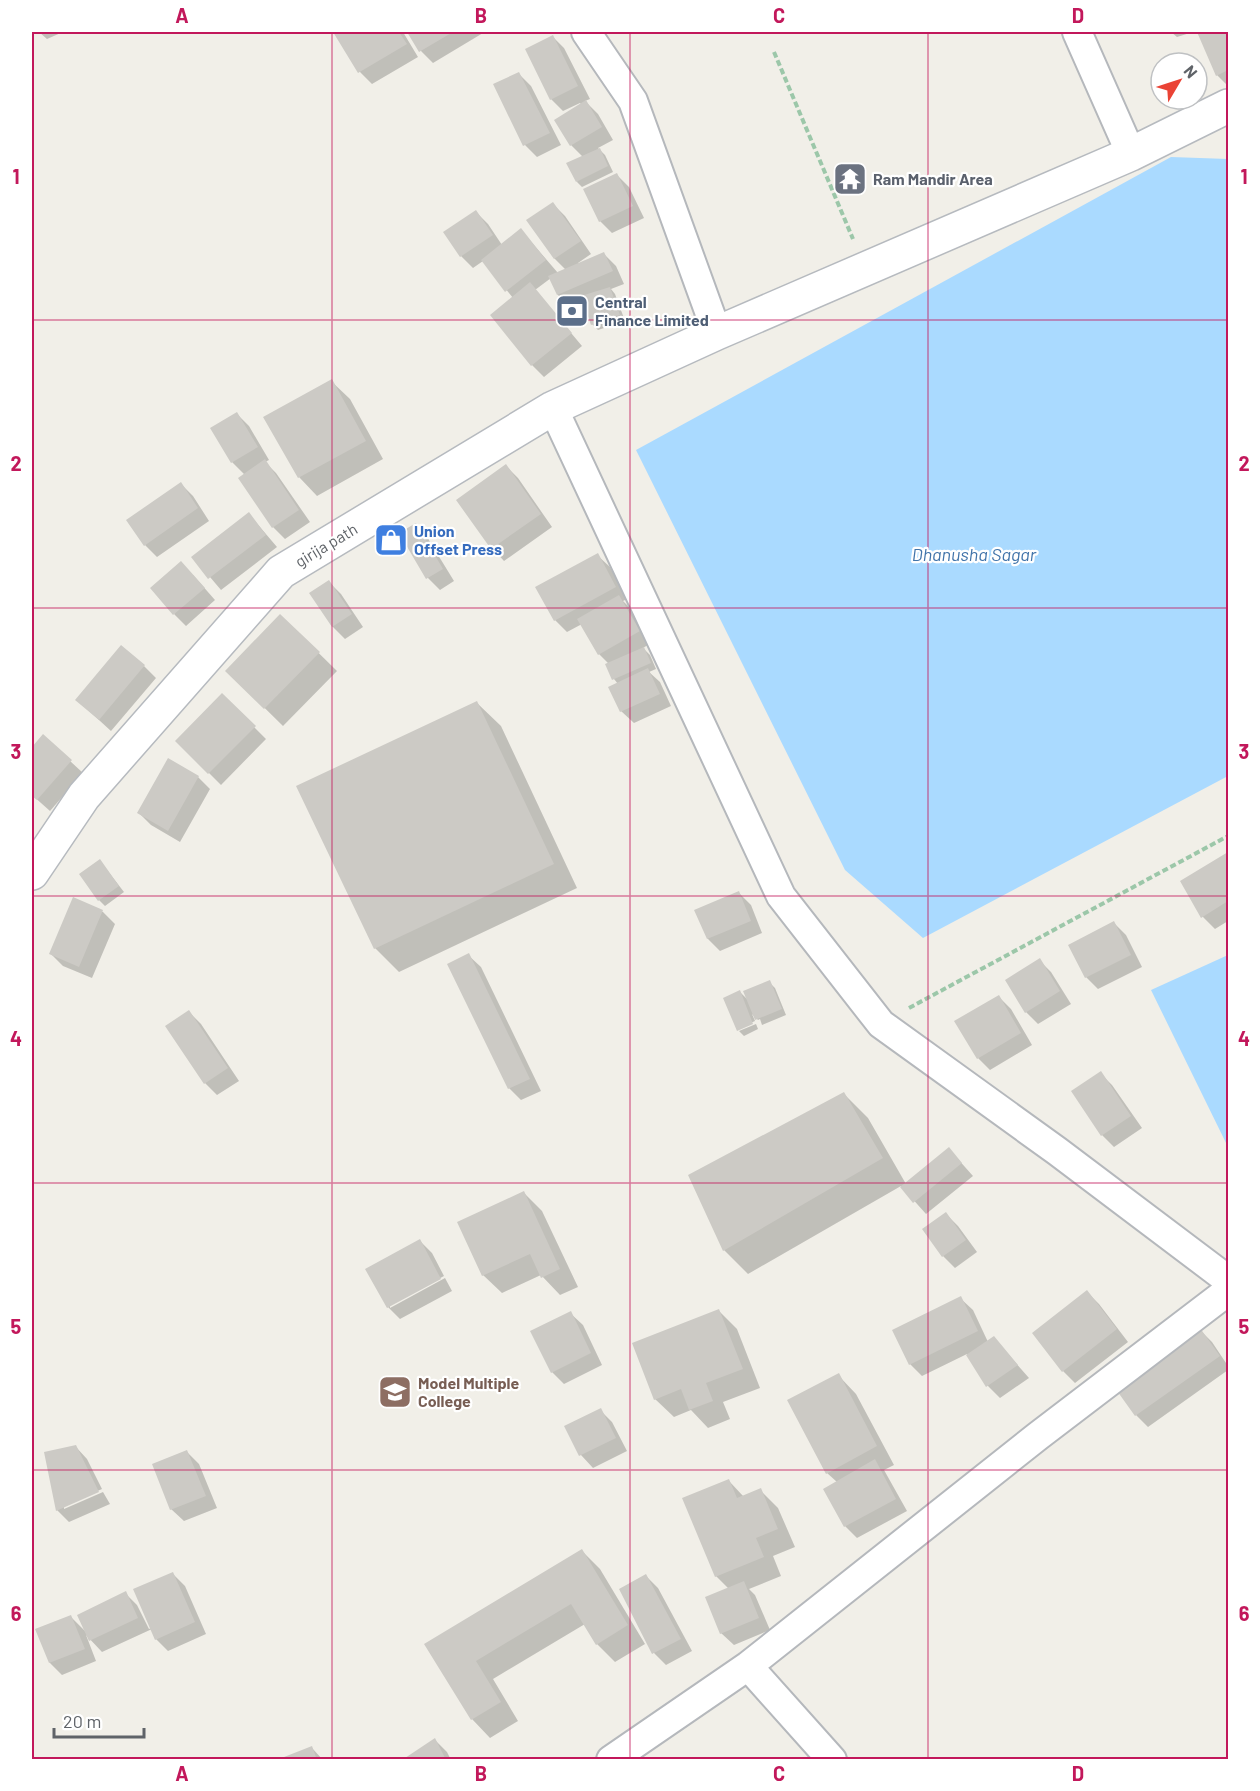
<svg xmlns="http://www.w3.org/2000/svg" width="1260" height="1791" font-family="Barlow,sans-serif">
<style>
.water{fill:#aadaff}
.shadow{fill:#0003}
.building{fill:#cccac5}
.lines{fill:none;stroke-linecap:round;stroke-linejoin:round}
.minor-casing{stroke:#b5b8bc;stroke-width:32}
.secondary-casing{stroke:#b6babf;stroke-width:36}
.path{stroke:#9cc7a9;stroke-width:4;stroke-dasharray:6 3;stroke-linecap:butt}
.minor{stroke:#fff;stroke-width:28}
.secondary{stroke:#fff;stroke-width:33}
.grid{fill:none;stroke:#c2185b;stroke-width:1.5;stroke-opacity:0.55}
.labels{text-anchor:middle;stroke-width:4.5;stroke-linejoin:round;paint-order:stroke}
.worship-label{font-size:16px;font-weight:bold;fill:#5b616d;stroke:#fff;text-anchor:start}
.service-label{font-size:16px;font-weight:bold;fill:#4e5e75;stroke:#fff;text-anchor:start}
.shop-label{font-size:16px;font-weight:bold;fill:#366cbe;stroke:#fff;text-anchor:start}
.street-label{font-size:16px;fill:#5f6368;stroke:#fff}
.education-label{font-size:16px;font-weight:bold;fill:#785e54;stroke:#fff;text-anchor:start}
.water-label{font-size:18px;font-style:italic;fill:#4174aa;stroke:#fff}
.neatline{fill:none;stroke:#c2185b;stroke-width:2}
.grid-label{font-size:20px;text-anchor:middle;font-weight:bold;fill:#c2185b}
</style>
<rect width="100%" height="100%" fill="#f1efe8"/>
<path class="water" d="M1171 157 1228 159V776L923 938 845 870 636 450Z
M1228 955V1147L1151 990Z"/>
<path class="shadow" d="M39 32H63L47 39Z
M335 32H403L418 57 372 84 360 72Z
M409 32H482L483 33 433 63 421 51Z
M1171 32H1193L1177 37Z
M1199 32H1228V86L1217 75Z
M552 36 564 48 590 99 585 101 598 114 613 140 598 148 605 155 613 172 582 187 577 182 583 157 571 145 582 105 580 103 563 111 551 99Z
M519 74 531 86 561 145 537 157 525 145Z
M617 175 629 187 644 218 612 233 600 221Z
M553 204 565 216 591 254 578 263 579 264 604 254 616 266 624 284 611 289 615 294 625 321 598 330 592 324 584 301 570 307 558 295 551 278 535 290 582 346 544 377 532 365 513 298 483 261 473 268 461 256 476 212 488 224 502 245 521 230 558 273 566 270 555 259 528 220Z
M331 381 350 399 383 459 317 496 299 477Z
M237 414 249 426 269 460 265 462 276 473 310 522 285 539 273 527 245 475 232 462Z
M506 466 518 478 552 527 504 561 492 548 458 500Z
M181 484 193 496 209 521 157 557 145 545Z
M249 514 277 547 221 590 193 557Z
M415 525 427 537 454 581 440 590 428 578Z
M597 555 610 567 627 599 623 601 631 609 651 643 643 648 650 655 656 669 649 672 660 682 671 706 634 723 621 711 618 684 614 679 609 664 599 654 582 624 567 632 555 620Z
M193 575 215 600 186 626 174 614Z
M329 582 341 594 363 627 345 639 333 627 311 594Z
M281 616 337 671 283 726 227 671Z
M144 666 156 678 111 731 77 700Z
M222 695 266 739 221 785 177 741Z
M477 703 501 726 577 888 399 972 375 948Z
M43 736 83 773 50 811 32 795V749Z
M198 777 210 789 180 842 151 825 139 813Z
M1228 854V921L1215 929 1203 917 1182 882Z
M100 861 124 892 105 906 99 900Z
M739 893 751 905 762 933 720 951 708 939 696 911Z
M74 899 103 912 115 924 92 978 63 966 51 954Z
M1114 923 1126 935 1142 967 1098 989 1086 977Z
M468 955 481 967 541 1091 521 1100 509 1088Z
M1039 960 1051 972 1071 1004 1038 1024 1026 1012Z
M769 982 775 988 786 1015 762 1025 760 1019 758 1020 752 1014 755 1021 739 1028V1030L725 999 740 992 750 1002Z
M999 997 1011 1009 1032 1045 990 1070 978 1058Z
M189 1012 201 1024 239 1081 217 1095 205 1083Z
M756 1024 758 1029 744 1036 739 1031Z
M1100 1073 1112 1085 1142 1128 1114 1147 1102 1135Z
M844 1094 868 1118 906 1184 949 1149 973 1176 926 1214 901 1186 748 1274 724 1250 690 1175Z
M524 1193 542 1211 578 1287 560 1295 541 1275 502 1293 483 1275Z
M946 1214 958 1226 977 1252 955 1268 943 1256Z
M420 1241 432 1253 444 1276 390 1305V1308L445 1278 452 1291 400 1319 388 1307Z
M1087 1292 1099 1304 1128 1342 1075 1383 1063 1371Z
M960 1298 973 1310 988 1342 994 1338 1029 1378 1000 1398 988 1386 967 1354 922 1376 910 1364Z
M719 1311 737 1329 760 1388 723 1402 730 1419 708 1428 691 1410 674 1417 655 1399Z
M570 1313 583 1325 602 1365 564 1384 552 1372Z
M1200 1330 1212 1342 1228 1366V1370L1148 1427 1136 1415Z
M838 1375 856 1394 894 1465 884 1470 907 1511 857 1538 845 1526 837 1482 827 1473Z
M600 1410 612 1422 627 1451 593 1468 581 1455 566 1427Z
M75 1446 87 1459 102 1489 64 1506V1509L103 1492 110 1504 69 1522 57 1510Z
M187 1452 199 1464 217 1508 184 1521 171 1509Z
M729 1481 744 1497 760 1490 778 1508 795 1547 773 1556 781 1576 749 1589 755 1595 770 1630 734 1645 721 1633 729 1589 716 1576Z
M582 1551 600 1569 645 1644 615 1662 597 1644 585 1624 493 1679 518 1721 490 1738 472 1719 427 1644Z
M173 1574 185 1586 206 1634 168 1651 156 1639 152 1629 102 1652 86 1635 96 1661 62 1675 50 1663 37 1630 71 1617 86 1632 125 1593 137 1605 149 1629 151 1628Z
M646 1576 658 1588 692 1651 666 1665 654 1653Z
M435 1740 447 1752 451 1760H405Z
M312 1748 323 1760H283Z"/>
<path class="building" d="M333 32H399L407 44 358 73Z
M407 32H453L419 52Z
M1197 32H1228V70L1216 76Z
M553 35 578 86 550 100 525 49Z
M519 72 550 133 523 146 493 84Z
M586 100 602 127 570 146 554 120Z
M600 148 608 166 576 182 566 163Z
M617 173 633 206 599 222 583 189Z
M553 202 581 241 554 259 526 220Z
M476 210 493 235 460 257 443 232Z
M521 228 546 260 505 292 481 260Z
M604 252 613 271 557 295 548 276Z
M530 282 572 333 531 366 490 315Z
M610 287 620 315 591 325 581 296Z
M332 379 366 441 298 478 263 417Z
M237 412 258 447 231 463 210 428Z
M265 459 299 510 272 528 238 478Z
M506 464 541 514 491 549 456 500Z
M181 482 198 508 144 546 126 520Z
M249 512 266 535 208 579 191 557Z
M416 523 443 569 426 579 399 533Z
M598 553 616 587 554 621 535 587Z
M181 561 205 588 173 615 150 588Z
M329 580 352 614 332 627 309 593Z
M619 595 640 631 598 655 577 619Z
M280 614 320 652 264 709 225 671Z
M121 645 145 665 99 720 75 700Z
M644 647 651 663 612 680 605 664Z
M648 668 660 694 620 712 608 687Z
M222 693 256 726 208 774 175 741Z
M477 701 554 864 374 949 296 786Z
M43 734 72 760 37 800 32 796V747Z
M168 758 199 776 168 831 137 813Z
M1228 852V901L1201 918 1180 881Z
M100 859 119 886 98 901 79 874Z
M739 891 751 921 707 939 694 910Z
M73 897 103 910 79 967 49 954Z
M1114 921 1131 955 1085 978 1068 945Z
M469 953 530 1079 508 1089 447 964Z
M1040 958 1060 991 1025 1013 1005 980Z
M770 980 782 1009 755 1020 743 991Z
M740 990 753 1024 737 1031 723 998Z
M999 995 1021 1033 977 1059 954 1021Z
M189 1010 228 1068 204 1084 165 1026Z
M1101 1071 1131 1116 1101 1136 1071 1091Z
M844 1092 883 1158 723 1251 688 1175Z
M949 1147 962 1163 913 1203 900 1187Z
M524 1191 560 1269 541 1278 530 1254 482 1276 457 1222Z
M946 1212 966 1240 942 1257 922 1229Z
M420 1239 441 1279 387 1308 365 1269Z
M1087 1290 1117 1329 1062 1372 1032 1333Z
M961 1296 978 1331 909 1365 892 1330Z
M719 1309 743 1369 706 1383 713 1401 689 1410 681 1389 654 1400 632 1343Z
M571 1311 591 1353 551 1373 530 1331Z
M1200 1328 1220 1356 1135 1416 1115 1388Z
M994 1336 1018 1365 986 1387 966 1355Z
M839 1373 877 1446 826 1474 787 1400Z
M601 1408 616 1438 579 1456 564 1426Z
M76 1445 99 1492 56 1511 44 1452Z
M187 1450 206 1496 170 1510 152 1464Z
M875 1459 896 1499 844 1527 823 1489Z
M729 1479 737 1498 761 1488 778 1529 756 1538 764 1557 715 1577 682 1498Z
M582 1549 628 1625 596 1645 571 1604 476 1661 501 1702 471 1720 424 1644Z
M173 1572 195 1622 155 1640 133 1589Z
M646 1574 681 1639 652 1654 619 1589Z
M744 1581 759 1618 720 1634 705 1597Z
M126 1591 138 1618 89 1641 77 1615Z
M71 1615 85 1649 49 1663 35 1629Z
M435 1738 446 1760H402Z
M312 1746 317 1760H279V1759Z"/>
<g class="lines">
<defs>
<path id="minor" d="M586 32 633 101 717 333
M1077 32 1131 154
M553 408 781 896 881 1024 1057 1151 1228 1280
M748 1666 832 1760
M611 1760 748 1666 1038 1436 1228 1291"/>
<path id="secondary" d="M32 873 84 796 281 572 553 408 717 333 1131 154 1228 106"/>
</defs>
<use href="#minor" class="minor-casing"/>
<use href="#secondary" class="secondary-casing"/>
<path class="path" d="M774 52 853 239
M909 1008 1228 836"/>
<use href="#minor" class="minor"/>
<use href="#secondary" class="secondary"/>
</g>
<path class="grid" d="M332 32V1760M630 32V1760M928 32V1760M32 320H1228M32 608H1228M32 896H1228M32 1183H1228M32 1470H1228"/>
<defs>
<symbol id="temple-square" viewBox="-11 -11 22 22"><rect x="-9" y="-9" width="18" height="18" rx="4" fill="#6b7280" stroke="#fff"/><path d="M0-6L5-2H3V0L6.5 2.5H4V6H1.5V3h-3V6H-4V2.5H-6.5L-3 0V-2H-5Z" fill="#fff"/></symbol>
<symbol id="bank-square" viewBox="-11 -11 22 22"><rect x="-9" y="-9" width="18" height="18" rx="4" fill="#5c6f8a" stroke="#fff"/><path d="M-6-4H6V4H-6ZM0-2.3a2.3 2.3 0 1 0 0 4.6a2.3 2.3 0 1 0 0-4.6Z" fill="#fff"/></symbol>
<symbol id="shop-square" viewBox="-11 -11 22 22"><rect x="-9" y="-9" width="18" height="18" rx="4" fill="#3f7fe0" stroke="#fff"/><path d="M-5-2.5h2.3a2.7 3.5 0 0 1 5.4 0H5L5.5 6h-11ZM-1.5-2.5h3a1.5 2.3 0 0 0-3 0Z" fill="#fff"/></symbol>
<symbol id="school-square" viewBox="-11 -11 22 22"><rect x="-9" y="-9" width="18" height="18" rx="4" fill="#8d6e63" stroke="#fff"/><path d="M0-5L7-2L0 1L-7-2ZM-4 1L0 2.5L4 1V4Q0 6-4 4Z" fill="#fff"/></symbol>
</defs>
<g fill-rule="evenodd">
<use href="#temple-square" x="831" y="160" width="38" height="38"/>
<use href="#bank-square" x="553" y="292" width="38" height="38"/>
<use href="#shop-square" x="372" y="521" width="38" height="38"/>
<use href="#school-square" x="376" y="1373" width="38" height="38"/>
</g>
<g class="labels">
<g class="worship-label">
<text x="873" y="185">Ram Mandir Area</text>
</g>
<g class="service-label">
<text x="595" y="308">Central<tspan x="595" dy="18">Finance Limited</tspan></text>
</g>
<g class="shop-label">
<text x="414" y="537">Union<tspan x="414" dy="18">Offset Press</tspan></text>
</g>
<g class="street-label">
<text transform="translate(326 545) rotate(-31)" y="6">girija path</text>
</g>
<g class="education-label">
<text x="418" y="1389">Model Multiple<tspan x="418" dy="18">College</tspan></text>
</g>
<g class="water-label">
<text x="974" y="561">Dhanusha Sagar</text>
</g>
</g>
<rect width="1260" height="1791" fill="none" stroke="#ffffff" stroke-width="66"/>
<g transform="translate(1179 81) rotate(51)"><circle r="28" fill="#ffffff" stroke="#bfc1c3" stroke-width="1.5"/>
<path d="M0-4.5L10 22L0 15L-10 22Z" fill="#ea4335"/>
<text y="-9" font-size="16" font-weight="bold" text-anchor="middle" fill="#5f6368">N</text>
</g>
<path d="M54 1728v9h90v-9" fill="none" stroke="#5f6368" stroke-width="3"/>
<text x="63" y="1728" font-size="18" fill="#5f6368" stroke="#ffffff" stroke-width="4.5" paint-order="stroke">20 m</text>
<rect x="33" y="33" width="1194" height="1725" class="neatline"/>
<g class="grid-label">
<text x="182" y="23">A</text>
<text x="481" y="23">B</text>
<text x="779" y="23">C</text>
<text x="1078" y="23">D</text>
<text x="16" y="184">1</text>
<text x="1244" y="184">1</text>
<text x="16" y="471">2</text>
<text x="1244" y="471">2</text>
<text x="16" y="759">3</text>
<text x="1244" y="759">3</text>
<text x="16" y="1046">4</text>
<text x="1244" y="1046">4</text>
<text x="16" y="1334">5</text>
<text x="1244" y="1334">5</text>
<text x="16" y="1621">6</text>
<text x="1244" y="1621">6</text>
<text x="182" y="1781">A</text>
<text x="481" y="1781">B</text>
<text x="779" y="1781">C</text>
<text x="1078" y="1781">D</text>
</g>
</svg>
